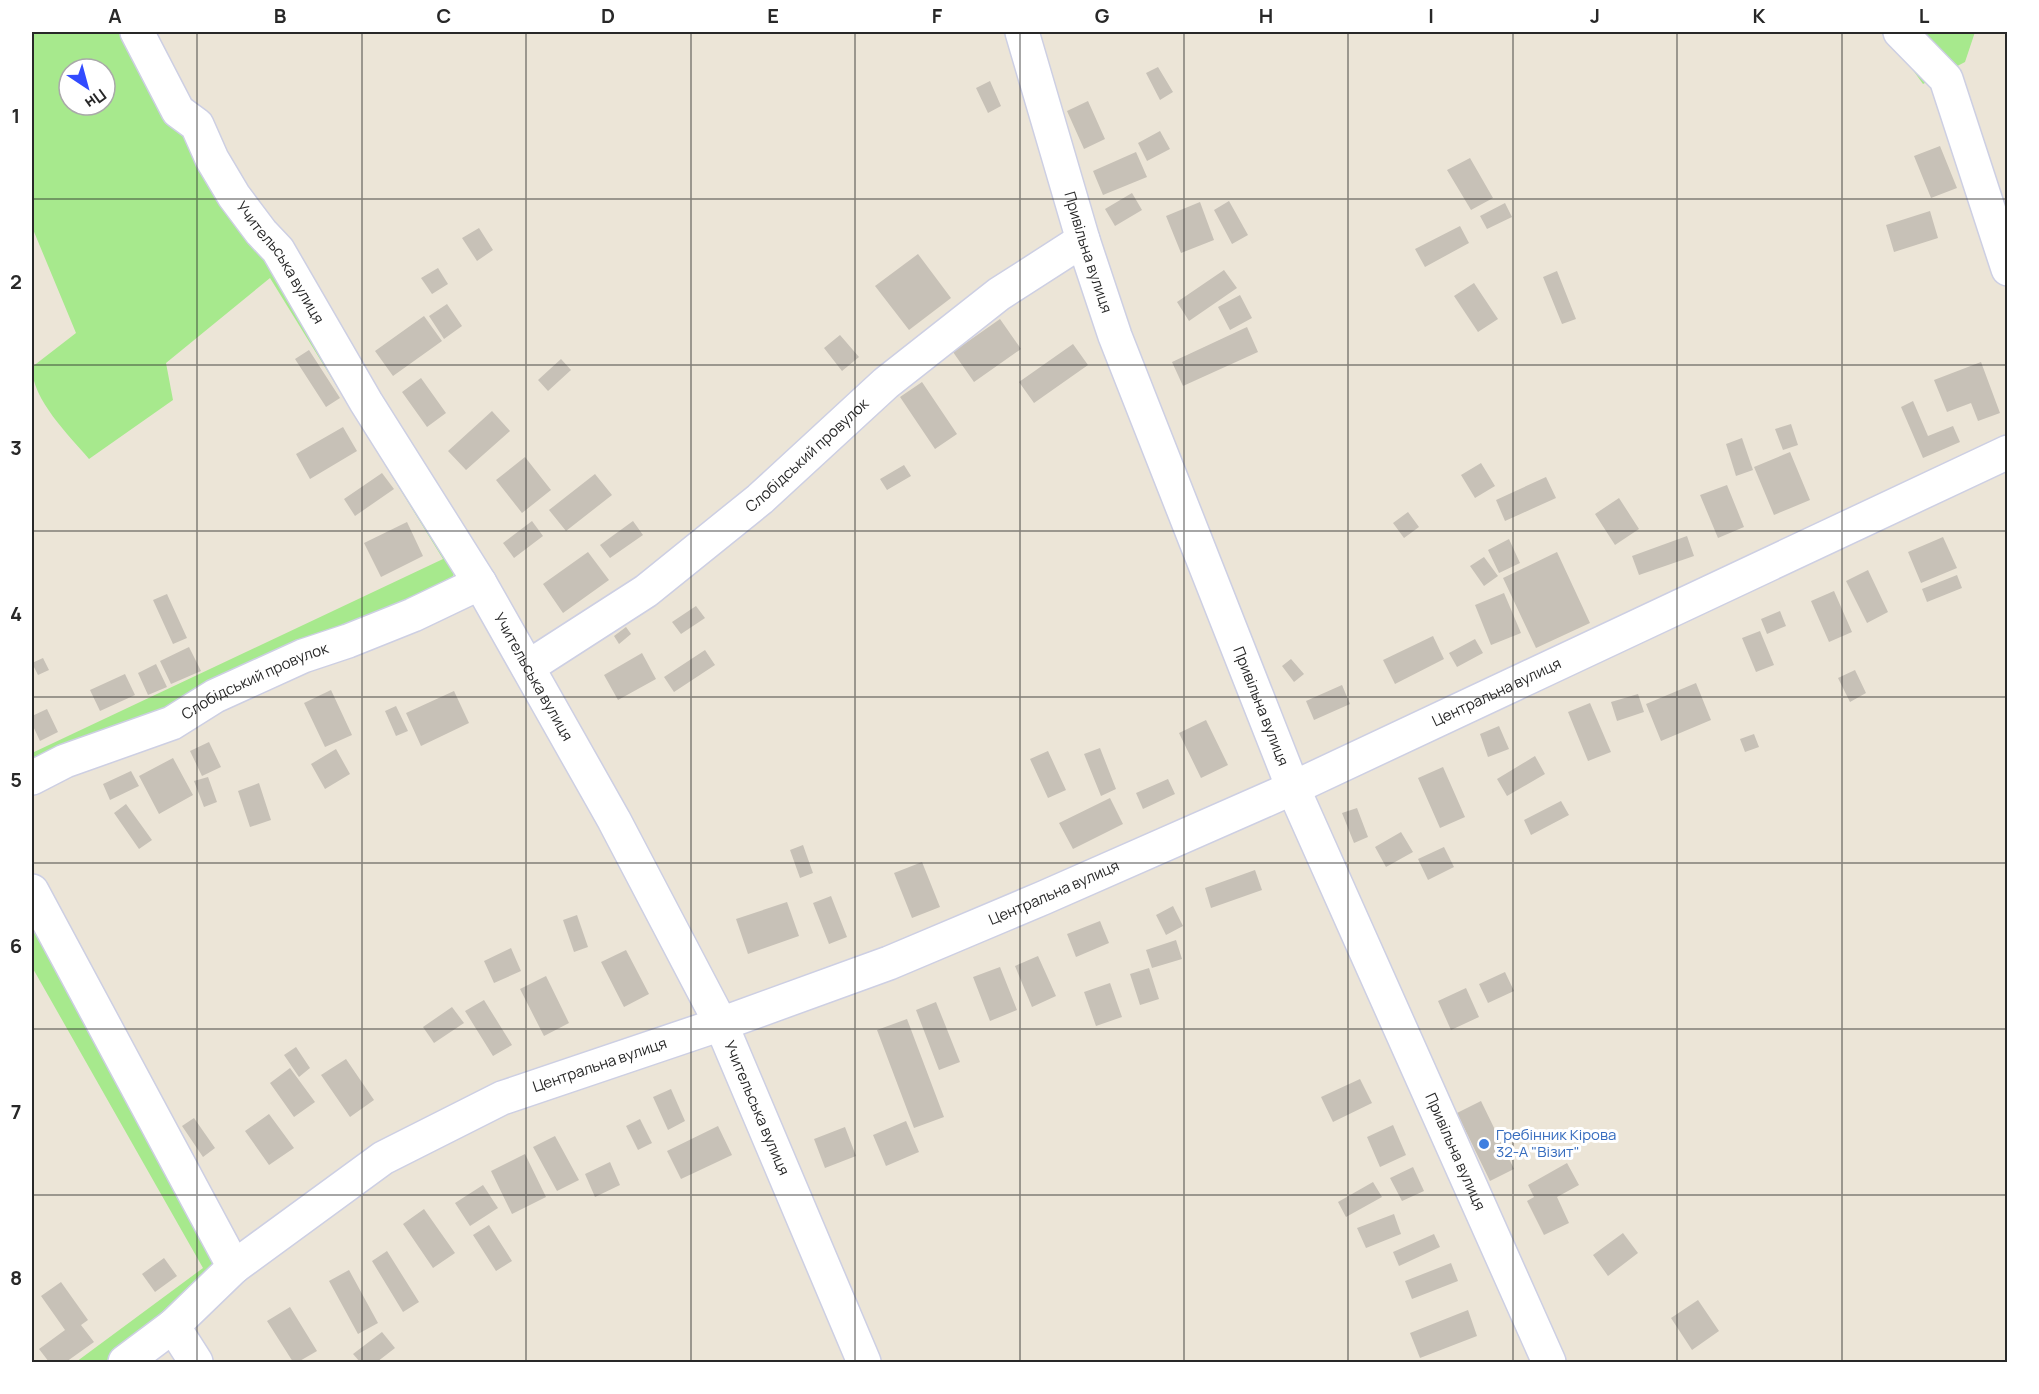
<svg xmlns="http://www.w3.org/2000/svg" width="2039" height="1394" font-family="Manrope,sans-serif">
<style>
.green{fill:#a7e98d;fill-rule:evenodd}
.building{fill:#c7c1b7}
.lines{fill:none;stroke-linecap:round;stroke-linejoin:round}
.minor-casing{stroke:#cdcfe3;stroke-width:36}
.minor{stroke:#fff;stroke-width:33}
.grid{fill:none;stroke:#282828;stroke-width:1.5;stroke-opacity:0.55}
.shop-dot{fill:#3f7fe0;stroke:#fff;stroke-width:2}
.labels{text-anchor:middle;stroke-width:6;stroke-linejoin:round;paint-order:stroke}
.street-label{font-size:15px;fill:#282828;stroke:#fff}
.shop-label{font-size:15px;fill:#366cbe;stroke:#fff;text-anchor:start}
.neatline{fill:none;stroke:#282828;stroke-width:2}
.grid-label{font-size:20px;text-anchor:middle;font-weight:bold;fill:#282828}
</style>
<rect width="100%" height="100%" fill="#ece5d7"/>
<path class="green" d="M32 32H123L458 563 453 576 437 596 32 770V753L443 559 270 278 166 363 173 400 89 459C69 435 32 400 32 367L76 333 32 227ZM69 69H105V105H69Z
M1880 32H1975L1965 62 1923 84 1900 52Z
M32 903 220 1266 105 1362H76L203 1268 32 967Z"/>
<path class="building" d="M1158 67 1173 92 1160 100 1146 73Z
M990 81 1001 106 988 113 976 88Z
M1088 101 1105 139 1084 149 1067 111Z
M1160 131 1170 149 1147 161 1138 143Z
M1940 146 1957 188 1931 198 1914 156Z
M1136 152 1147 177 1103 195 1093 171Z
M1470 158 1493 198 1471 210 1447 170Z
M1132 193 1142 210 1115 226 1105 209Z
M1229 201 1248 235 1232 244 1214 210Z
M1200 202 1214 240 1181 253 1166 216Z
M1505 203 1512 217 1487 229 1480 216Z
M1930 211 1938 238 1894 252 1886 225Z
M1460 226 1469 243 1425 267 1415 249Z
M479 228 493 250 477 261 462 238Z
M918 254 951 298 909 330 875 286Z
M438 268 448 284 432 294 421 278Z
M1224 270 1237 288 1189 321 1177 302Z
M1557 271 1576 319 1562 324 1543 277Z
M1474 283 1498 319 1478 332 1454 296Z
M1240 295 1252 318 1230 330 1218 307Z
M447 304 462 326 444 339 429 316Z
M424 316 442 341 393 376 375 351Z
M1000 319 1021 349 974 382 953 352Z
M1247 327 1258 352 1183 386 1172 362Z
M840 335 859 357 842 371 824 348Z
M1073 344 1088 365 1034 403 1019 382Z
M309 350 340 398 326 407 295 359Z
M561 359 571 370 548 391 538 380Z
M1981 362 2000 413 1978 421 1971 403 1947 412 1934 380Z
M421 378 446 413 427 427 402 392Z
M922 382 957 434 935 449 900 397Z
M1913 401 1928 436 1953 426 1960 442 1923 458 1901 407Z
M492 411 510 431 466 470 448 451Z
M1791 424 1798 445 1783 450 1775 429Z
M343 427 357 451 310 479 296 454Z
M1742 438 1753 470 1736 476 1726 444Z
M1790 452 1810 500 1774 515 1754 467Z
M525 457 551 490 522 513 496 480Z
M1481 463 1495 486 1475 498 1461 475Z
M904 465 911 476 887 490 880 479Z
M382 473 394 489 355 516 344 499Z
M595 474 612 495 566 531 549 510Z
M1546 477 1556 498 1505 521 1496 500Z
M1727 485 1744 527 1718 538 1700 495Z
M1619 498 1639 529 1615 545 1595 514Z
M1408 512 1419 527 1404 538 1393 523Z
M532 521 543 536 514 558 503 543Z
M633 521 643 535 610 558 600 545Z
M407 522 423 556 381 577 364 543Z
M1687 536 1694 556 1639 575 1632 556Z
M1943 537 1957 568 1921 583 1908 552Z
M1509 539 1520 563 1499 573 1488 550Z
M588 552 609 580 563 613 543 584Z
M1557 552 1590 623 1536 648 1503 578Z
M1484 557 1498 576 1484 586 1470 566Z
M1868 570 1888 612 1867 623 1846 581Z
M1957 575 1962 588 1927 602 1922 589Z
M1834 591 1852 632 1829 642 1811 601Z
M1504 593 1521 633 1491 645 1475 605Z
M167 594 187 638 173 644 153 600Z
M696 606 705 618 681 634 672 622Z
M1780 611 1786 626 1767 634 1761 619Z
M626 627 631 634 619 644 614 636Z
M1760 631 1774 665 1756 672 1742 638Z
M1433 636 1444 659 1395 684 1383 660Z
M1475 639 1483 653 1457 667 1449 653Z
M189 647 201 671 171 684 160 661Z
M705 650 715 665 674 692 664 677Z
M642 653 656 679 618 700 604 675Z
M43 658 49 670 38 675 32 663Z
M1291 659 1304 674 1294 682 1282 666Z
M156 664 167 687 148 695 138 673Z
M1855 670 1866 693 1850 702 1838 678Z
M125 674 135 695 100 711 90 690Z
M1696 683 1711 720 1661 741 1646 704Z
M1342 685 1350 704 1314 720 1306 701Z
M331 690 352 735 325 747 304 703Z
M454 691 469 723 421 746 406 713Z
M1638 694 1644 712 1617 721 1611 702Z
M1590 703 1611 752 1588 761 1568 712Z
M396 706 408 731 396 736 385 711Z
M47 709 58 732 40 741 32 724V716Z
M1206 720 1228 765 1201 778 1179 733Z
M1499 726 1509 749 1488 757 1480 734Z
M1754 734 1759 747 1745 752 1740 739Z
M209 742 221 767 202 776 190 751Z
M1100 748 1116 789 1101 796 1084 754Z
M336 749 350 774 325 789 311 764Z
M1048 751 1066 790 1048 798 1030 759Z
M1535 756 1545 774 1507 796 1497 779Z
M173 758 193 795 159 814 139 776Z
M1443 767 1465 817 1440 828 1418 778Z
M131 771 139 786 110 800 103 784Z
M208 777 217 802 204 807 194 781Z
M1168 779 1175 794 1143 809 1136 793Z
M259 783 271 820 250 827 238 791Z
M1110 798 1123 824 1073 849 1059 823Z
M1561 801 1569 815 1531 835 1524 820Z
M126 804 152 840 139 849 114 813Z
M1357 808 1368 837 1354 843 1342 813Z
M1401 832 1413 852 1386 867 1375 847Z
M803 845 813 873 800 878 790 850Z
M1444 847 1454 867 1428 880 1418 859Z
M922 862 940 907 912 918 894 873Z
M1255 870 1262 890 1211 908 1205 888Z
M831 896 847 937 829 944 813 903Z
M787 902 799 936 748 954 736 919Z
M1173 906 1183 926 1166 935 1156 915Z
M577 915 588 947 574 952 563 920Z
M1100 921 1109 943 1076 957 1067 934Z
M1176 940 1182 959 1152 968 1146 950Z
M511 948 521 971 494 983 484 961Z
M626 950 649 994 624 1007 601 962Z
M1038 956 1056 996 1032 1007 1015 966Z
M1000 967 1017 1010 990 1021 973 977Z
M1149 968 1159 999 1140 1005 1130 974Z
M1505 972 1514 991 1488 1003 1479 984Z
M546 976 569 1023 544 1036 520 989Z
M1110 983 1122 1017 1096 1026 1084 992Z
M1466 988 1479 1017 1451 1030 1438 1001Z
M484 1000 512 1045 493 1056 465 1011Z
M936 1002 960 1062 939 1070 916 1010Z
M452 1007 464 1023 434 1043 423 1027Z
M907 1019 944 1117 914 1128 877 1030Z
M296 1047 310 1068 299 1077 284 1055Z
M346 1059 374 1100 350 1117 321 1075Z
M290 1068 315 1102 294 1117 270 1083Z
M1360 1079 1372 1103 1333 1122 1321 1097Z
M671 1089 685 1121 668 1130 653 1097Z
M1481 1101 1514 1169 1490 1181 1457 1113Z
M269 1114 294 1148 269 1165 245 1131Z
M194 1118 215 1148 203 1157 182 1126Z
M640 1119 652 1143 638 1150 626 1126Z
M906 1121 919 1152 886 1166 873 1135Z
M1393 1125 1406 1155 1380 1167 1367 1137Z
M718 1126 732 1155 681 1179 667 1151Z
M845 1127 856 1156 825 1168 814 1139Z
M555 1136 579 1180 557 1191 533 1147Z
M525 1154 546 1197 512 1214 491 1171Z
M610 1162 620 1185 595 1197 585 1174Z
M1567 1163 1579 1185 1557 1197 1569 1223 1544 1235 1527 1201 1534 1197 1528 1185Z
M1413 1167 1424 1191 1402 1201 1390 1178Z
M1373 1182 1382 1197 1346 1217 1338 1202Z
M483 1185 498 1208 470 1226 455 1203Z
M424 1209 455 1253 433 1268 403 1224Z
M1394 1214 1401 1234 1366 1248 1357 1228Z
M489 1225 512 1261 496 1271 473 1235Z
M1623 1233 1638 1253 1608 1276 1593 1255Z
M1434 1234 1440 1247 1399 1266 1393 1252Z
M387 1251 419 1302 403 1312 372 1261Z
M164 1258 177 1276 155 1292 142 1274Z
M1451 1263 1458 1281 1412 1299 1405 1281Z
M349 1270 378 1323 358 1334 329 1281Z
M61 1282 88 1320 81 1325 94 1342 66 1362H49L39 1349 65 1330 41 1296Z
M1698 1300 1719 1331 1692 1350 1671 1318Z
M290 1307 317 1351 298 1362H293L267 1321Z
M1468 1310 1477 1336 1420 1358 1410 1333Z
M382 1332 395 1348 377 1362H360L353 1354Z"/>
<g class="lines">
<defs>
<g id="minor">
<path id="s1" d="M137 32 178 111 197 125 212 159 234 196 261 232 278 250 366 402 480 583 614 820 721 1024 864 1362"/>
<path id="s2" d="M1022 32 1083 240 1115 336 1293 788 1549 1362"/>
<path d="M1900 32 1946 79 2008 269"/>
<path id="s3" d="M528 667 646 591 760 499 886 383 999 294 1083 240"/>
<path id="s4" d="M32 778 65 761 172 723 215 696 303 656 348 641 413 615 480 583"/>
<path d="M32 891 234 1267"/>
<path d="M173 1326 196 1362"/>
<path id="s5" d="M125 1362 173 1326 234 1267 383 1158 502 1098 721 1024 889 963 1043 898 1293 788 2008 452"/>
</g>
</defs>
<use href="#minor" class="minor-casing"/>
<use href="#minor" class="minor"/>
</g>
<path class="grid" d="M197 32V1362M362 32V1362M526 32V1362M691 32V1362M855 32V1362M1020 32V1362M1184 32V1362M1348 32V1362M1513 32V1362M1677 32V1362M1842 32V1362M32 199H2008M32 365H2008M32 531H2008M32 697H2008M32 863H2008M32 1029H2008M32 1195H2008"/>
<circle class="shop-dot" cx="1484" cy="1144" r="6"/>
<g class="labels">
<g class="street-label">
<text dy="5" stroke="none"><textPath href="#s2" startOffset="230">Привільна вулиця</textPath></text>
<text dy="5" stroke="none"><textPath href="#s1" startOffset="274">Учительська вулиця</textPath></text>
<text dy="5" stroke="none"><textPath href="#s3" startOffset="351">Слобідський провулок</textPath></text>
<text dy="5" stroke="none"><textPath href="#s1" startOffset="760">Учительська вулиця</textPath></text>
<text dy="5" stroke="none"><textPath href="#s4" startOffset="244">Слобідський провулок</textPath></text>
<text dy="5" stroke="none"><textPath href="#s5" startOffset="1538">Центральна вулиця</textPath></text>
<text dy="5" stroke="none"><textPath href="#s2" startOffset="716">Привільна вулиця</textPath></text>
<text dy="5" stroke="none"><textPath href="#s5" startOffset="1052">Центральна вулиця</textPath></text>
<text dy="5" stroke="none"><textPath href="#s5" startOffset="566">Центральна вулиця</textPath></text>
<text dy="5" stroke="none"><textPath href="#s1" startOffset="1246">Учительська вулиця</textPath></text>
<text dy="5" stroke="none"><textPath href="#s2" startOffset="1202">Привільна вулиця</textPath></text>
</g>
<g class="shop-label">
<text x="1496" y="1140">Гребінник Кірова<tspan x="1496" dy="17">32-А "Візит"</tspan></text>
</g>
</g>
<rect width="2039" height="1394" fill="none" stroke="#ffffff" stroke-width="66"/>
<g transform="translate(87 87) rotate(144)"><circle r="28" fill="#ffffff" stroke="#a9a9a9" stroke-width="1.5"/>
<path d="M0-4.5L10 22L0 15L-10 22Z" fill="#324bff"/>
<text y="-9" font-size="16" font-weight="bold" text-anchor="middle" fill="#282828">Пн</text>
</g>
<rect x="33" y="33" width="1973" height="1328" class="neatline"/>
<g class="grid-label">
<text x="115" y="23">A</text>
<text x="280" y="23">B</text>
<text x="444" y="23">C</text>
<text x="608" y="23">D</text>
<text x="773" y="23">E</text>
<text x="937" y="23">F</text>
<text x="1102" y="23">G</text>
<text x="1266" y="23">H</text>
<text x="1431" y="23">I</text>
<text x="1595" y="23">J</text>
<text x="1759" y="23">K</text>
<text x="1924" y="23">L</text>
<text x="16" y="123">1</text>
<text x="16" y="289">2</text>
<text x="16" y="455">3</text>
<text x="16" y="621">4</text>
<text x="16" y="787">5</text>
<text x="16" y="953">6</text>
<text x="16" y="1119">7</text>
<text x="16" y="1285">8</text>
</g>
</svg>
